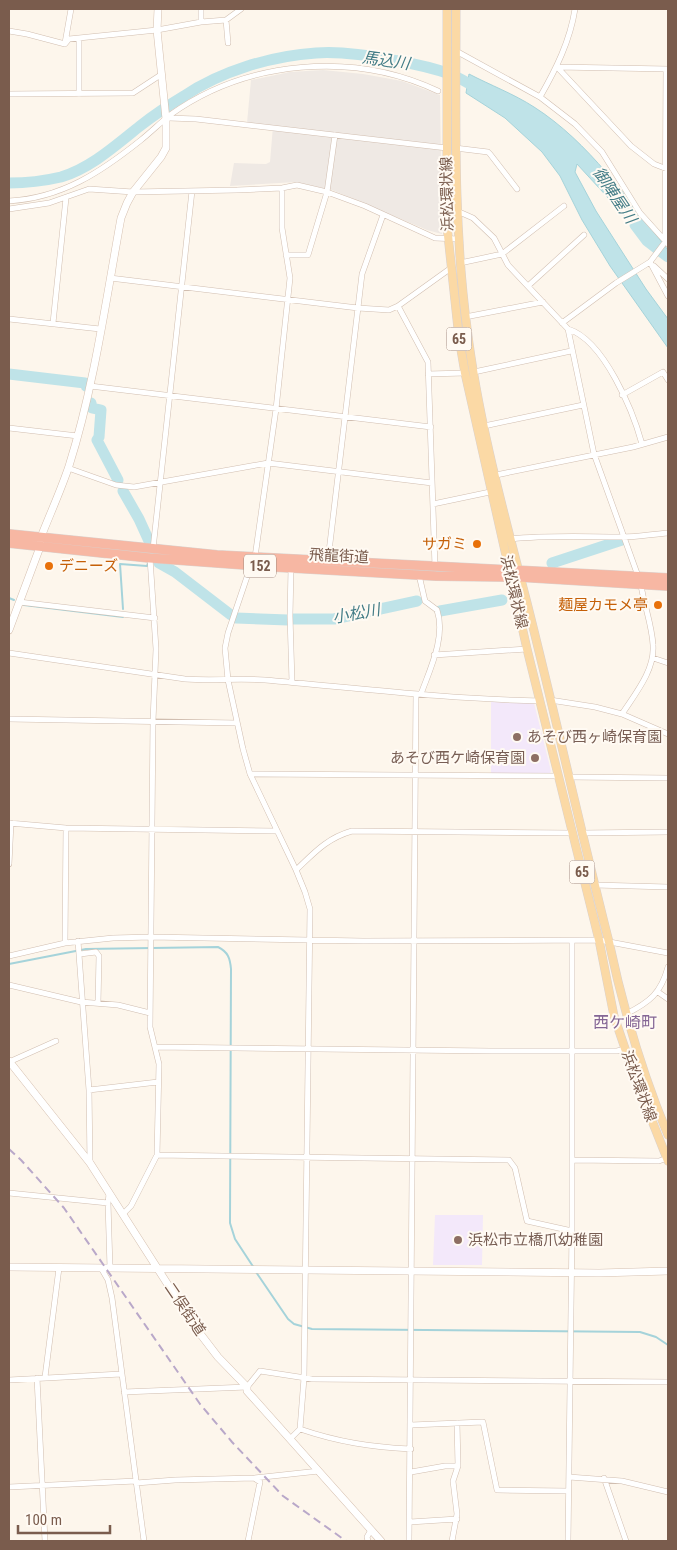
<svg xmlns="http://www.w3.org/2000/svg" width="677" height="1550" font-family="'Roboto Condensed','Noto Sans JP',sans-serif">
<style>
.industrial{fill:#efe9e4}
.education{fill:#f3e8fa}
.water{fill:#bfe3e8;stroke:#a5d3da}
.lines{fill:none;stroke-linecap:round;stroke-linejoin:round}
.stream{stroke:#a5d3da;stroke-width:2}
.river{stroke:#bfe3e8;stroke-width:11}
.street-casing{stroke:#d1beb0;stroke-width:6}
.secondary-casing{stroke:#d6c0b0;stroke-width:8}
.primary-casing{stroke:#dad1cd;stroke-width:9}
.highway-casing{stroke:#dad1cd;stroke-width:10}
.street{stroke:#fff;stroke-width:5}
.secondary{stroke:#fff;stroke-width:7}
.primary{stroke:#fbd9a5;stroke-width:8}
.highway{stroke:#f7b7a3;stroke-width:9}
.rail{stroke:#b9a8c9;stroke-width:2;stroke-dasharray:8 5;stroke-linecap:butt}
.food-dot{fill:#e8710a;stroke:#fffaf3;stroke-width:2}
.education-dot{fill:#8d6e63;stroke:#fffaf3;stroke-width:2}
.labels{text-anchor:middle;stroke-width:4;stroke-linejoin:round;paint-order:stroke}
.shield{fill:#fffaf3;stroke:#a28b7f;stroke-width:1}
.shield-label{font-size:14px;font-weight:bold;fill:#7a5c4d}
.street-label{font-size:15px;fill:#7a5c4d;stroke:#fffaf3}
.food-label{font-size:15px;fill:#c56008;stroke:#fffaf3;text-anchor:end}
.education-label{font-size:15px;fill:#785e54;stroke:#fffaf3;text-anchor:start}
.water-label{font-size:16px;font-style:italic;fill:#437c86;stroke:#fffaf3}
.neighbourhood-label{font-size:16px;fill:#846695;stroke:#fffaf3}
</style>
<rect width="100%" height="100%" fill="#fdf6ec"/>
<path class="industrial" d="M323 70 363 74 402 81 440 95 442 234 427 230 332 190 296 182 230 186 234 163 266 164 270 162 273 126 247 123 251 80 290 72Z"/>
<path class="education" d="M491 702 534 703 551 771 550 773H491Z
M435 1215H483L482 1265H433Z"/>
<path class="water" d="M469 74C490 85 514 94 534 107 589 142 628 200 668 250V263L577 164 575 172 596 211 646 289 668 319V348L610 266 582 220 560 176 542 152 505 118 466 93Z"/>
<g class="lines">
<path class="stream" d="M9 598 14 600
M24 605 123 617
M123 609 120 564 147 566 148 563
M9 964 86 949 218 947C228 952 230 958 231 969L230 1223 235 1239 254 1268
M256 1272 288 1319 294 1324 312 1329 640 1332 656 1337 668 1345
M135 1541H138"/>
<path class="river" d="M9 183C26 183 44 181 61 177 91 168 116 145 140 126 154 115 169 105 184 96 221 71 271 56 316 53 343 51 372 56 398 61 415 64 433 68 450 74 460 78 470 84 480 90
M635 225 647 241 668 257
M9 374 85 383 86 386
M91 403 92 408 101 410 99 437 97 440 118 480
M123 491 139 519 149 541
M159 563 175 572 231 615
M552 563 622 540
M440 611 502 600
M236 618 288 620
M293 619H334L417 601"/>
<defs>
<path id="street" d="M226 20 228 43
M201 22V9
M9 31 27 34 65 44 69 39 157 30 201 22 226 20 241 9
M79 38V94
M65 43 71 9
M456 51 540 97 575 124 602 152 640 213 668 244
M557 67 631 146 654 164 667 169
M557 67 668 69
M9 94 133 93 162 74
M540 97C556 69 570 41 575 9
M169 118 196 119 447 148
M455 148 488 152 490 154 517 189
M9 201C62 198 101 172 141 140 151 132 160 123 170 115 247 60 353 51 438 91
M9 209 49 203 89 189 133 192 237 190 282 188 297 185 327 192 365 206 435 238 458 239
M457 211 473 218 494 238 508 265 568 329C604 340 633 411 642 444
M286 255H308L327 192 335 135
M650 262 668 296
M460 263 502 254 564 206
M654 266 668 279
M110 278 358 308 389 310 398 306 451 268
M528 286 584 235
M398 306 428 362 435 567
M465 317 543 302
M9 319 100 329
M53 323 66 198
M562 323 616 283 650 262 665 242 666 69
M568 329 594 454 638 576
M474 372 571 351
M428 374 465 373
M90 386 431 427
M622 395 663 372 668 380
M484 426 583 405
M9 428 78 436
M68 468 116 485 134 487 268 463 432 483
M496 475 633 447 668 437
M433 504 490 492
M511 539C549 535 584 537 622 537 638 537 653 534 668 533
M153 549 192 191
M255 557 276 409 290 278 282 228V188
M328 560 362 274 383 215
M251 565 228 633 225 648 228 680 243 749 250 774 296 870 305 892 310 909 304 1378 300 1429 290 1439
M291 568 290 616 292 682
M419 575 425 601 437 610C446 637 430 669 421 694
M19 602 155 618
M9 653 185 679C212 681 238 678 265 680 357 688 448 699 540 701
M434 655 527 649
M653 658 668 663
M550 700 595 707 622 714 668 734
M622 714C635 694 655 670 653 645 652 625 644 605 641 585
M9 719 237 723
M250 774 559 776
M568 777 668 778
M9 823 66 828 276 831
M582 833 668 832
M9 864 11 823
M296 870C314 853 327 838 352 831L572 833
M595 885 668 887
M78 941 89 1090 90 1163
M65 943 66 828
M80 954 96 952 99 956 98 1003
M9 956 65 943 113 938 151 937 363 941 599 940 668 953
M9 985 81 1002 118 1005 150 1013
M658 992 668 999
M626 1014C650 1002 661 993 668 967
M155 1047 491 1051H617L625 1049
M9 1062 56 1041
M89 1090 158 1082
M157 1155 509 1160 515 1168 527 1221 572 1231
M572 1160 659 1161 667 1158
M9 1193 108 1203
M109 1194 108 1203 110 1268
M123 1214 131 1206 157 1155 159 1064 150 1027 153 721 156 649 150 558
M101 1268 108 1280 112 1298 144 1541
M45 1377 59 1268
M37 1378 45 1541
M9 1380 121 1374
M124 1392 247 1387 260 1371 312 1379 668 1382
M411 1425 483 1422 497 1490 568 1491
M300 1429C338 1442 371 1447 411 1449
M411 1472 445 1466H458
M569 1477 622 1481 668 1492
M254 1478 319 1471
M604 1478 626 1541
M136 1483 175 1480 254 1478 260 1482 248 1541
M9 1487 136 1481
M410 1522 457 1519
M368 1541 367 1537 371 1530
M409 1541 416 694
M452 1541 457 1514 453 1481 458 1466 457 1423
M568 1541 572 1231V941"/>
<path id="secondary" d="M9 630 40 547 41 537C50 514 61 490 69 466 94 387 106 300 121 218L127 203 133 192 161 157 166 148V119L157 30 158 9
M9 1061 90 1163 195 1327 218 1357 247 1387V1391L381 1541
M9 1267 599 1273 668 1271"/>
<path id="primary" d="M447 9V226L459 338 465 373 527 649 599 940 614 1016 635 1078 668 1161
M456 9C456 115 453 222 467 328 478 419 503 510 526 599 555 713 580 828 609 942 623 1008 642 1073 668 1135"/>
<path id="highway" d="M9 534 217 555 668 578
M9 543 150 558 275 567 436 576 519 577 668 586"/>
</defs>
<use href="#street" class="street-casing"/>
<use href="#secondary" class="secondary-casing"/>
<use href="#primary" class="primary-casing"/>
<use href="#highway" class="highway-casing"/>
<use href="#street" class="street"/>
<use href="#secondary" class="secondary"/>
<use href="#primary" class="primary"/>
<use href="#highway" class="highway"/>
<path class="rail" d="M9 1149 21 1160 64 1208 200 1404 232 1442 283 1496 346 1541"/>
</g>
<g class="food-dot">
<circle cx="477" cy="544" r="5"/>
<circle cx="49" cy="566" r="5"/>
<circle cx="658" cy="605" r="5"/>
</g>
<g class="education-dot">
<circle cx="517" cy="737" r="5"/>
<circle cx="535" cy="758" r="5"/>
<circle cx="458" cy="1240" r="5"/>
</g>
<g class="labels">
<g class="shield">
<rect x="446.5" y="327.5" width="25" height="23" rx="4"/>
<rect x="244" y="554.5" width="32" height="23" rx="4"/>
<rect x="569.5" y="860.5" width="25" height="23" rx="4"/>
</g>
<g class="shield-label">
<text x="459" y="344">65</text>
<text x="260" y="571">152</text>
<text x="582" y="877">65</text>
</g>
<g class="street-label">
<text transform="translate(447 194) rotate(-91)" y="5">浜松環状線</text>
<text transform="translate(339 556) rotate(3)" y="5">飛龍街道</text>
<text transform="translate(514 592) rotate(77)" y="5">浜松環状線</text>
<text transform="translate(639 1086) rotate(70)" y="5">浜松環状線</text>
<text transform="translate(185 1309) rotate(56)" y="5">二俣街道</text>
</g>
<g class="food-label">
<text x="467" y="549">サガミ</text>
<text x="59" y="571" text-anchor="start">デニーズ</text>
<text x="648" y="610">麺屋カモメ亭</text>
</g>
<g class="education-label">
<text x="527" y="742">あそび西ヶ崎保育園</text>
<text x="525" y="763" text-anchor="end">あそび西ケ崎保育園</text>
<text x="468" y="1245">浜松市立橋爪幼稚園</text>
</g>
<g class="water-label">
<text transform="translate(386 60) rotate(8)" y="6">馬込川</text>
<text transform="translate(615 195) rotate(56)" y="6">御陣屋川</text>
<text transform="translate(356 613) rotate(-10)" y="6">小松川</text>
</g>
<g class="neighbourhood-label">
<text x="625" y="1028">西ケ崎町</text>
</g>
</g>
<rect width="677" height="1550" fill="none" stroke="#7a5c4d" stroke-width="20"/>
<path d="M18 1525v8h92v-8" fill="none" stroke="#7a5c4d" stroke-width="2.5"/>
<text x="25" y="1525" font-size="15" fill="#7a5c4d" stroke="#fffaf3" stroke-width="4" paint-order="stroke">100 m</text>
</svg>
